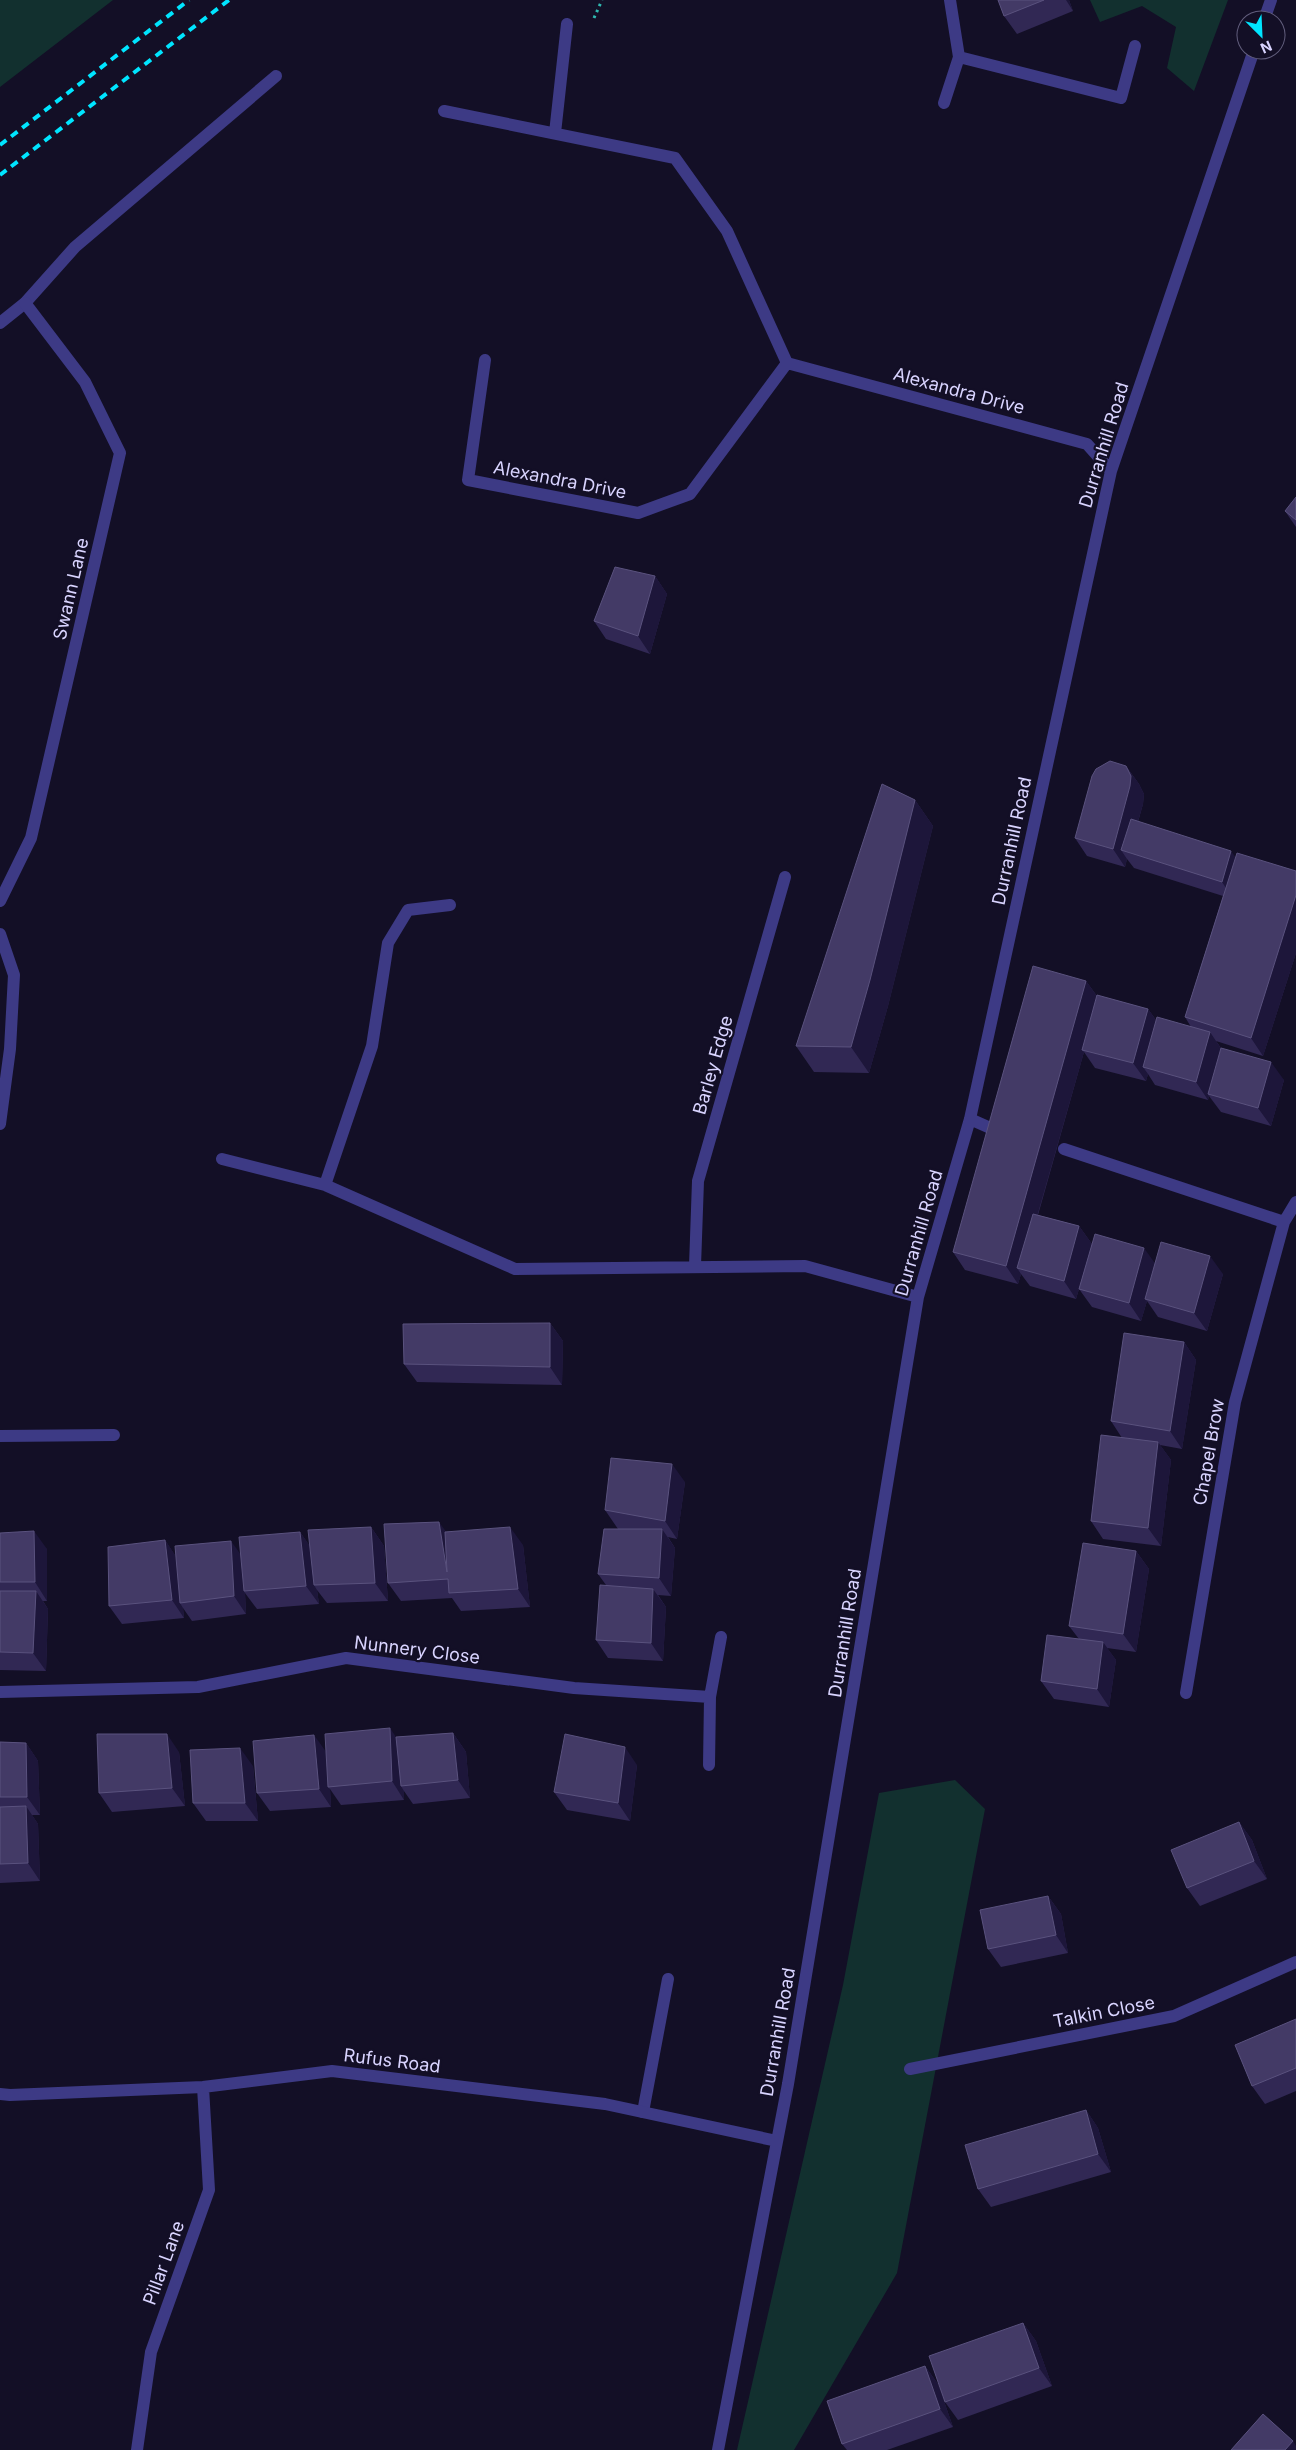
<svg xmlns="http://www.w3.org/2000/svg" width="1296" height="2450" font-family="Inter,sans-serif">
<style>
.green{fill:#12302f}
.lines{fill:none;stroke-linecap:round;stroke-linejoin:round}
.path{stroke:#2fb8b0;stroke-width:3;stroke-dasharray:2.5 4;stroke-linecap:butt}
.service{stroke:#3d3a85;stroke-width:12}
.minor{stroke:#3d3a85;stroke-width:12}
.rail{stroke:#00e5ff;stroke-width:4;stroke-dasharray:8 6;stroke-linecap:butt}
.wall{fill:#312854}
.shaded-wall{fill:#1d163a}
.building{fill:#433a66;stroke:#5a527e}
.labels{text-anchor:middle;stroke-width:4.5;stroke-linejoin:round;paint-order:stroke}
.street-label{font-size:18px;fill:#d9d4ff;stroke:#130f26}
</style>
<rect width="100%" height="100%" fill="#130f26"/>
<path class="green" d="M0 0H113L0 87Z
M1090 0H1228L1194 91 1167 68 1176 27 1142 6 1100 22Z
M955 1780 985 1809 897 2273 794 2450H737L843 1985 879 1793Z"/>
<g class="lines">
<path class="path" d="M594 18 602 0"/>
<path class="service" d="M0 323 25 303 75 247 276 76
M643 2112 668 1979"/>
<path class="minor" d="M1264 20 1271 0
M959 57 1121 98 1135 46
M944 103 959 57 950 0
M444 111 675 158 727 231 787 363 690 494 638 513 468 480 485 360
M555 133 567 24
M787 363 1087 444 1111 471
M0 901 31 838 120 453 85 382 25 303
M0 934 14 975 10 1049 0 1124
M970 1119 997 1131
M1064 1149 1284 1222
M222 1159 325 1185 515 1269 805 1266 918 1297
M325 1185 372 1046 388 943 408 910 450 905
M695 1266 698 1181 785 877
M0 1436 114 1435
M0 1692 198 1687 346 1658 574 1688 710 1697
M1186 1693 1235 1402 1284 1222 1296 1202
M709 1765 710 1697 721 1637
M910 2069 1174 2016 1296 1962
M0 2094 10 2095 203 2087 332 2071 605 2104 777 2141
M137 2450 151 2352 209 2190 203 2087
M718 2450 788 2084 918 1297 970 1119 1111 471 1254 50"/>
<path class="rail" d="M0 145 189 0
M0 175 229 0"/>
</g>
<path class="wall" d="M998 0H1069L1073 11 1017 34 1004 16Z
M1296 497V527L1285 511Z
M655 576 667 594 650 654 606 639 594 621Z
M1126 766 1139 784 1144 794 1143 804 1138 822 1235 857 1296 871V953L1263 1056 1216 1041 1221 1048 1284 1080 1271 1126 1221 1112 1209 1096 1208 1100 1155 1085 1148 1074 1146 1081 1095 1068 1084 1052 1038 1215 1079 1226 1092 1244 1155 1263 1223 1274 1207 1331 1158 1317 1147 1301 1141 1321 1092 1307 1079 1289 1076 1299 1030 1286 1021 1274 1018 1284 965 1270 953 1252 1086 981 1097 996 1148 1009 1156 1020 1191 1027 1185 1017 1223 896 1134 868 1127 859 1125 867 1087 856 1075 838Z
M915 800 933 826 888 1006 869 1073 814 1072 796 1046Z
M550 1323 563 1341 562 1385 417 1382 404 1364Z
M1184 1342 1196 1360 1182 1449 1160 1445 1171 1460 1161 1546 1103 1539 1091 1521 1122 1438 1111 1421Z
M685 1482 677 1539 668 1537 675 1548 671 1596 658 1595 666 1607 663 1661 608 1658 596 1640 606 1585 598 1574 623 1529H618L605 1510Z
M371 1527 384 1546 388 1601 327 1603 317 1590 319 1604 257 1609 245 1593 246 1614 192 1621 183 1608 184 1618 122 1624 109 1606 165 1540 176 1557 241 1554 300 1532 309 1545Z
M446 1532 523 1545 530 1607 461 1611 452 1598 401 1601 388 1583Z
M0 1533 47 1549V1601H43L48 1609 46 1671 0 1670Z
M1136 1551 1149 1569 1136 1652 1107 1648 1116 1660 1109 1707 1054 1699 1041 1681 1079 1639 1069 1626Z
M453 1733 466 1752 470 1798 413 1804 404 1791V1800L341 1805 330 1789 331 1807 270 1811 257 1793 326 1752 396 1737Z
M0 1742 26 1743 38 1761 40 1815H32L38 1824 40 1881 0 1883Z
M179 1752 185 1806 112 1812 99 1793Z
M637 1765 630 1821 567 1810 554 1792Z
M253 1766 258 1821H206L193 1803Z
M1239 1822 1252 1840 1267 1879 1200 1906 1187 1888Z
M1048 1896 1061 1914 1068 1953 1001 1967 988 1949Z
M1296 2019V2091L1265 2104 1252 2086Z
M1086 2110 1098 2128 1111 2172 991 2207 978 2189Z
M1023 2323 1036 2341 1052 2386 958 2420 945 2402Z
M925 2366 938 2384 953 2427 887 2450H847L842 2444Z"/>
<path class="shaded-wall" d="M1066 0H1069L1073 11Z
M655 576 667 594 650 654 638 636Z
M1126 766 1139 784 1144 794 1143 804 1129 852 1121 850 1127 859 1125 867 1113 849Z
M915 800 933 826 888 1006 869 1073 851 1047Z
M1231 851 1244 869 1234 900 1222 882Z
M1296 895V953L1263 1056 1251 1038Z
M1086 981 1099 999 1082 1050 1084 1052 1022 1269 1017 1268 1021 1274 1018 1284 1006 1266Z
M1148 1009 1161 1027 1143 1067 1148 1074 1146 1081 1133 1063Z
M1210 1032 1222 1050 1208 1094 1209 1096 1208 1100 1196 1082Z
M1271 1062 1284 1080 1271 1126 1258 1108Z
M1079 1226 1092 1244 1076 1299 1064 1281Z
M1144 1248 1157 1266 1145 1299 1147 1301 1141 1321 1129 1303Z
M1210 1256 1223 1274 1207 1331 1194 1313Z
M550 1323 563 1341 562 1385 550 1367Z
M1184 1342 1196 1360 1182 1449 1170 1431Z
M1158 1442 1171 1460 1161 1546 1148 1528Z
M672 1464 685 1482 677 1539 665 1521Z
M439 1522 452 1540 447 1572Z
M371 1527 384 1546 388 1601 375 1583Z
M510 1527 523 1545 530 1607 518 1589Z
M662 1529 675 1548 671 1596 659 1578Z
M34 1531 47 1549V1601L35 1582Z
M300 1532 313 1550 314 1585 317 1590 319 1604 306 1586Z
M165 1540 177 1558 180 1603 183 1608 184 1618 172 1600Z
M231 1541 244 1559V1591L245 1593 246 1614 234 1596Z
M1136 1551 1149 1569 1136 1652 1123 1634Z
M653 1589 666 1607 663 1661 651 1643Z
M36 1591 48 1609 46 1671 33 1653Z
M1103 1642 1116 1660 1109 1707 1097 1689Z
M390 1728 402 1746 401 1786 404 1791V1800L392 1781Z
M453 1733 466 1752 470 1798 458 1780Z
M167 1734 179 1752 185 1806 172 1788Z
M314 1735 327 1753 328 1787 330 1789 331 1807 319 1789Z
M26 1743 38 1761 40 1815 27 1797Z
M625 1747 637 1765 630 1821 618 1803Z
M240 1748 253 1766 258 1821 245 1803Z
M26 1806 38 1824 40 1881 28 1863Z
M1239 1822 1252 1840 1267 1879 1254 1861Z
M1048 1896 1061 1914 1068 1953 1056 1935Z
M1086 2110 1098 2128 1111 2172 1098 2154Z
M1023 2323 1036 2341 1052 2386 1039 2368Z
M925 2366 938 2384 953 2427 940 2409Z
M1293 2441 1296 2446V2450H1285Z"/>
<path class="building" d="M998 0H1044L1004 16Z
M1296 497V520L1285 511Z
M615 567 655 576 638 636 594 621Z
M1110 761 1126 766 1131 776 1130 786 1113 849 1075 838 1092 776 1096 769Z
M882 784 915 800 870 980 851 1047 796 1046Z
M1131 819 1231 851 1222 882 1121 850Z
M1237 853 1296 871V895L1251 1038 1185 1017Z
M1033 966 1086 981 1006 1266 953 1252Z
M1097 995 1148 1009 1133 1063 1082 1050Z
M1157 1017 1210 1032 1196 1082 1143 1067Z
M1221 1048 1271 1062 1258 1108 1208 1094Z
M1033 1214 1079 1226 1064 1281 1017 1268Z
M1095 1234 1144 1248 1129 1303 1079 1289Z
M1161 1242 1210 1256 1194 1313 1145 1299Z
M550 1323V1367L404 1364 403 1324Z
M1124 1333 1184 1342 1170 1431 1111 1421Z
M1101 1435 1158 1442 1148 1528 1091 1521Z
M611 1458 672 1464 665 1521 605 1510Z
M439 1522 447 1572 445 1532 510 1527 518 1589 449 1593 448 1579 388 1583 384 1524Z
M371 1527 375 1583 314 1585 308 1530Z
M604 1529H662L659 1578 598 1574Z
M34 1531 35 1582H0V1533Z
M300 1532 306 1586 244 1591 239 1537Z
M165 1540 172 1600 109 1606 108 1547Z
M231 1541 234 1596 180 1603 175 1546Z
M1083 1543 1136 1551 1123 1634 1069 1626Z
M600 1585 653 1589 651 1643 596 1640Z
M0 1591H36L33 1653 0 1652Z
M1047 1635 1103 1642 1097 1689 1041 1681Z
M390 1728 392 1781 328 1787 325 1734Z
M453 1733 458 1780 401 1786 396 1737Z
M97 1734H167L172 1788 99 1793Z
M565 1734 625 1747 618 1803 554 1792Z
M314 1735 319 1789 257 1793 253 1741Z
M0 1742 26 1743 27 1797H0Z
M240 1748 245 1803H193L190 1750Z
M26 1806 28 1863 0 1864V1807Z
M1239 1822 1254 1861 1187 1888 1171 1850Z
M1048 1896 1056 1935 988 1949 980 1910Z
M1296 2019V2068L1252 2086 1235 2045Z
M1086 2110 1098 2154 978 2189 965 2145Z
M1023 2323 1039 2368 945 2402 929 2356Z
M925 2366 940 2409 842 2444 827 2401Z
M1263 2414 1293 2441 1285 2450H1231Z"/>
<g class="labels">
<g class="street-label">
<text transform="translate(959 391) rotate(15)" y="6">Alexandra Drive</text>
<text transform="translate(1104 445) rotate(-73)" y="6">Durranhill Road</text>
<text transform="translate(560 480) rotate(11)" y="6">Alexandra Drive</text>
<text transform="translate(71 589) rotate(-77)" y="6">Swann Lane</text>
<text transform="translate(1012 841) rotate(-78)" y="6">Durranhill Road</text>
<text transform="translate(713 1065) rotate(-74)" y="6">Barley Edge</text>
<text transform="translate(919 1233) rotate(-74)" y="6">Durranhill Road</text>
<text transform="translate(1209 1452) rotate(-80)" y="6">Chapel Brow</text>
<text transform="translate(845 1633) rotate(-81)" y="6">Durranhill Road</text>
<text transform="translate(417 1650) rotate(7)" y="6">Nunnery Close</text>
<text transform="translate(1104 2012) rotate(-11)" y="6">Talkin Close</text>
<text transform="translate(778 2032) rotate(-80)" y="6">Durranhill Road</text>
<text transform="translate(392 2061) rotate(7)" y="6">Rufus Road</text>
<text transform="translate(164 2263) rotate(-70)" y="6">Pillar Lane</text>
</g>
</g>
<g transform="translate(1261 35) rotate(156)"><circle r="24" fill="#130f26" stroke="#625e7d"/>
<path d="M0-4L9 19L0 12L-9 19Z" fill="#00e5ff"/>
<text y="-8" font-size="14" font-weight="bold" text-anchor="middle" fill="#d9d4ff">N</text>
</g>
</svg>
